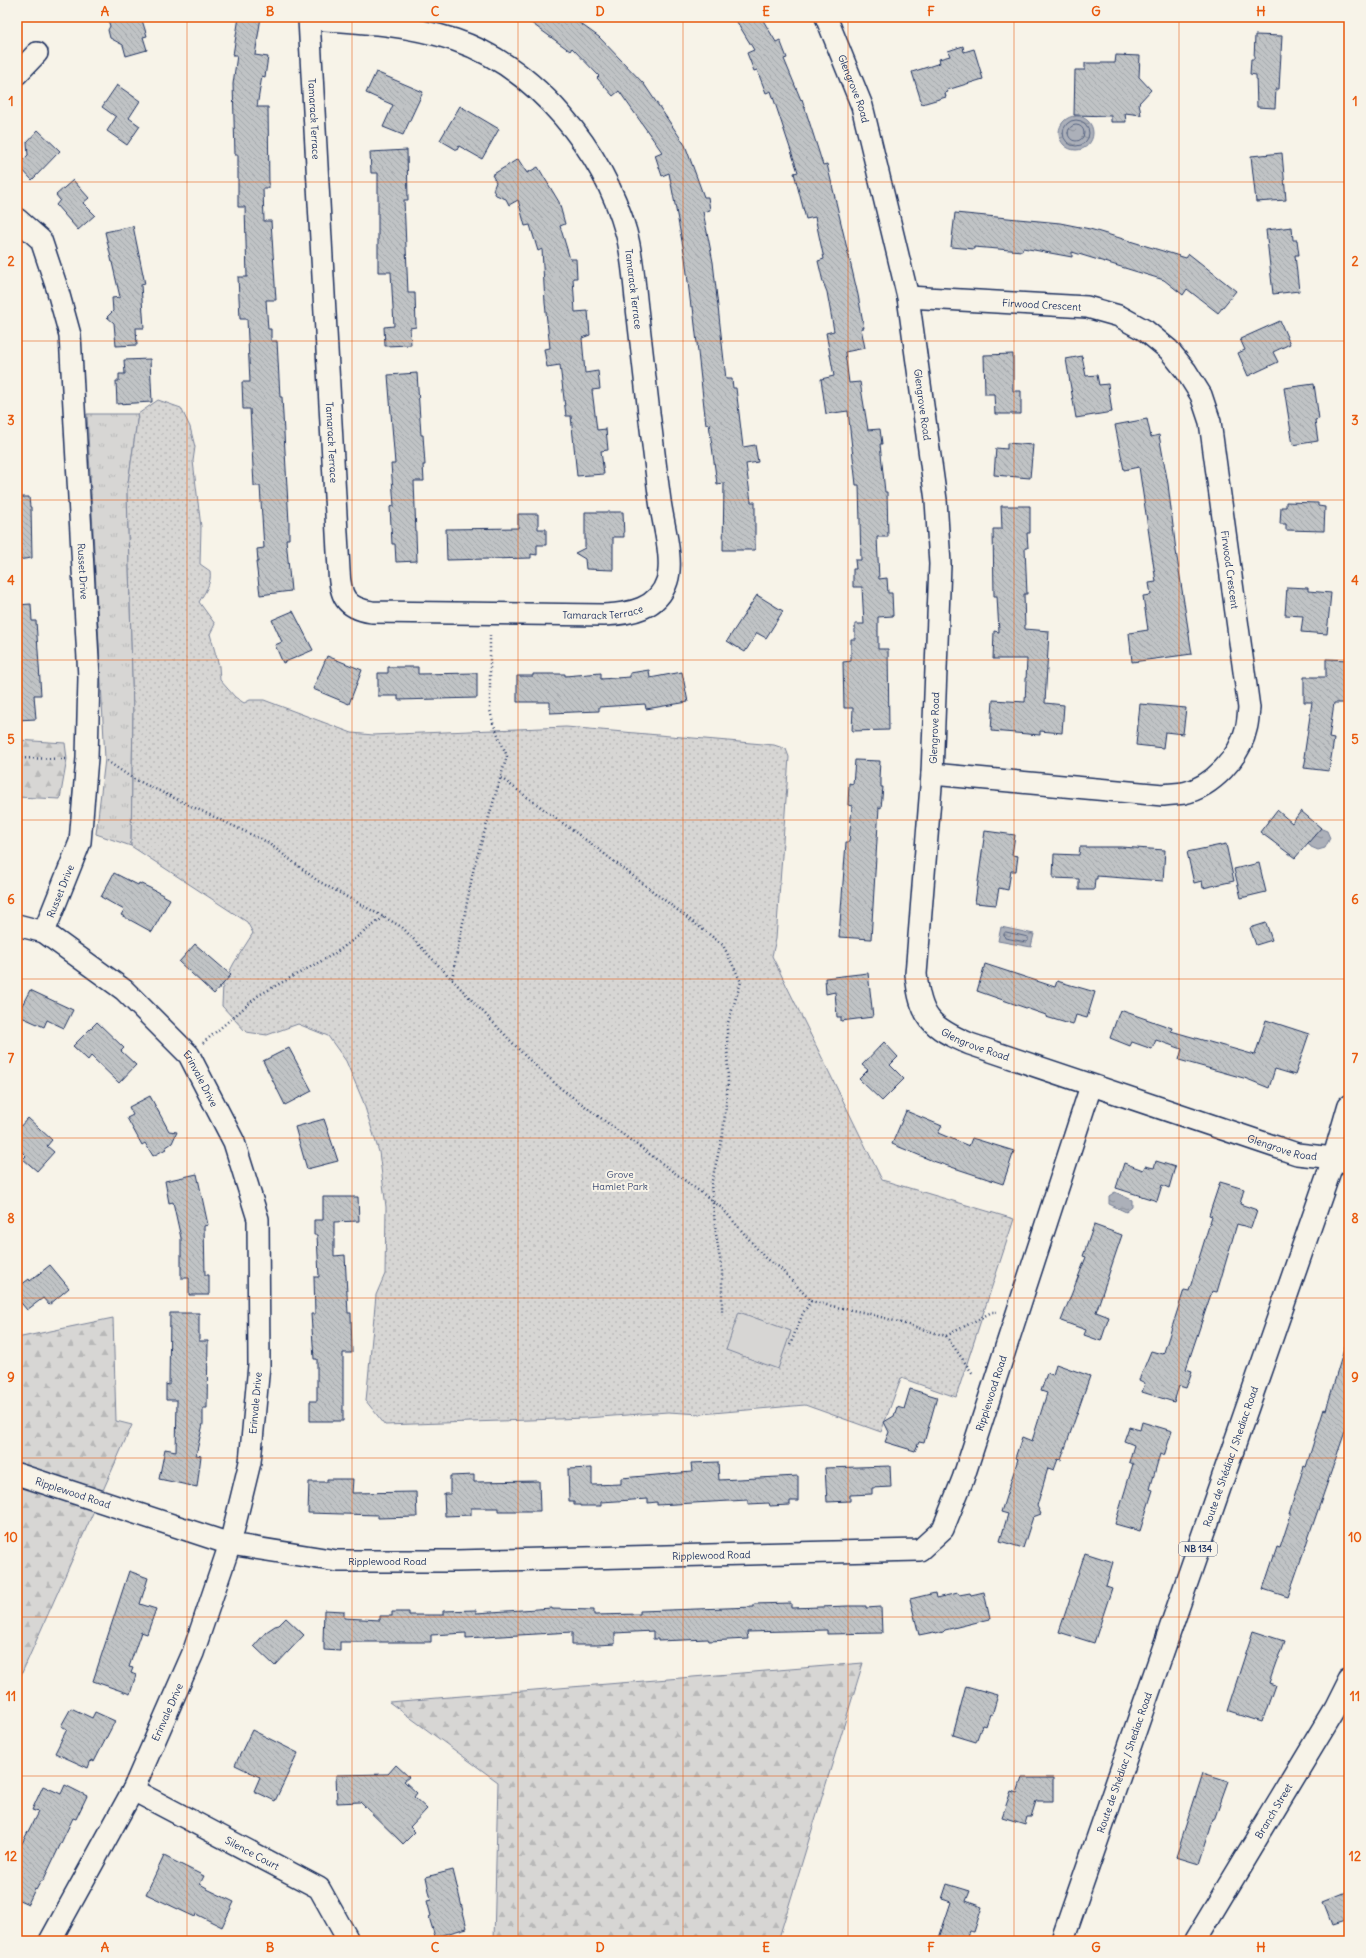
<svg xmlns="http://www.w3.org/2000/svg" width="1366" height="1958" font-family="Delius,sans-serif">
<style>
.grass{fill:url(#grass-tufts);stroke:#798299}
.forest{fill:url(#forest-firs);stroke:#798299}
.park{fill:url(#park-dots);stroke:#798299}
.garden{fill:#d7d6d4;stroke:#798299}
.water{fill:url(#water-ripples);stroke:#727c95}
.lines{fill:none;stroke-linecap:round;stroke-linejoin:round}
.shore{stroke:#556382;stroke-width:1}
.building{fill:url(#building-back-hatch);stroke:#1b2f5e}
.minor-casing{stroke:#1b2f5e;stroke-width:24}
.major-casing{stroke:#1b2f5e;stroke-width:25}
.path{stroke:#1b2f5e;stroke-width:2.5;stroke-dasharray:1 3;stroke-linecap:butt}
.minor{stroke:#f7f3e8;stroke-width:21}
.major{stroke:#f7f3e8;stroke-width:22}
.grid{fill:none;stroke:#e8590c;stroke-width:1;stroke-opacity:0.55}
.labels{text-anchor:middle;stroke-width:4;stroke-linejoin:round;paint-order:stroke}
.shield{fill:#f7f3e8;stroke:#5d6a87;stroke-width:1}
.shield-label{font-size:9px;font-weight:bold;fill:#1b2f5e}
.street-label{font-size:10px;fill:#1b2f5e;stroke:#f7f3e8}
.park-label{font-size:10px;fill:#415076;stroke:#f7f3e8}
.neatline{fill:none;stroke:#e8590c;stroke-width:1.5}
.grid-label{font-size:13px;text-anchor:middle;font-weight:bold;fill:#e8590c}
</style>
<defs>
<pattern id="grass-tufts" width="24" height="20" patternUnits="userSpaceOnUse"><rect width="24" height="20" fill="#d7d6d4"/><path d="M3 7l-1-3M5 7V3M7 7l1-3M15 17l-1-3M17 17v-4M19 17l1-3" fill="none" stroke="#b8b8b8"/></pattern>
<pattern id="forest-firs" width="22" height="20" patternUnits="userSpaceOnUse"><rect width="22" height="20" fill="#d7d6d4"/><path d="M5 1l3.5 6h-7zM16 11l3.5 6h-7z" fill="#b8b8b8"/></pattern>
<pattern id="park-dots" width="8" height="8" patternUnits="userSpaceOnUse"><rect width="8" height="8" fill="#d7d6d4"/><path d="M2 2h.1M6 6h.1" fill="none" stroke="#b8b8b8" stroke-width="1.8" stroke-linecap="round"/></pattern>
<pattern id="water-ripples" width="26" height="14" patternUnits="userSpaceOnUse"><rect width="26" height="14" fill="#acb0b9"/><path d="M2 4q2-2 4 0t4 0M15 11q2-2 4 0t4 0" fill="none" stroke="#8b909a"/></pattern>
<pattern id="building-back-hatch" width="6" height="6" patternUnits="userSpaceOnUse"><rect width="6" height="6" fill="#c0c3c5"/><path d="M-1 5l2 2M0 0l6 6M5-1l2 2" fill="none" stroke="#a4a8ac"/></pattern>
</defs>
<rect width="100%" height="100%" fill="#f7f3e8"/>
<filter id="ink" filterUnits="userSpaceOnUse"><feTurbulence type="fractalNoise" baseFrequency=".025" numOctaves="2"/><feDisplacementMap in="SourceGraphic" scale="8" xChannelSelector="R" yChannelSelector="G"/><feConvolveMatrix kernelMatrix="1 2 1 2 8 2 1 2 1" color-interpolation-filters="sRGB"/></filter>
<g filter="url(#ink)">
<path class="grass" d="M87 414H138L127 490 133 712 131 846 96 834 105 759Z"/>
<path class="forest" d="M17 740 65 743 67 759 60 799 17 797Z
M113 1318 116 1421 132 1425 17 1684V1338Z
M863 1663 778 1941H494L498 1782 389 1702Z"/>
<path class="park" d="M158 400 181 408 190 427 195 447 193 461 201 527 200 564 210 571C212 583 205 592 199 602L215 624 210 634 219 666 220 680 235 697 244 703 250 700H264L352 733 373 735 566 727 774 745 786 749 789 757 776 939 772 956 882 1180 1014 1219 956 1397 901 1378 881 1432 805 1405 701 1414 668 1412 586 1418 385 1425 366 1401 376 1295 385 1274 386 1207 379 1152 363 1101 346 1061 328 1036 298 1024 267 1035 246 1032 222 1006 223 984 234 963 253 933 247 922 131 846 133 712 127 490 138 414Z"/>
<path class="garden" d="M739 1312 791 1331 778 1369 726 1350Z"/>
<path class="water" d="M1059 133a17 17 0 1 1 34 0a17 17 0 1 1-34 0Z
M1317 827 1327 831 1330 838 1325 848 1318 850 1311 847 1307 841Z
M1001 927 1034 934 1031 947 998 941Z
M1115 1192 1132 1200V1207L1126 1212 1109 1204V1196Z"/>
<g class="lines">
<path class="shore" d="M1063 133a13 13 0 1 1 26 0a13 13 0 1 1-26 0Z
M1068 133a8 8 0 1 1 16 0a8 8 0 1 1-16 0Z
M1006 932 1028 937V941L1026 942 1005 938 1004 934Z"/>
</g>
<path class="building" d="M107 17H141L147 36 143 37 147 50 126 56 123 45 110 38 108 30 110 26Z
M239 17H261L255 55 268 57 265 77 262 76 257 107H268L269 188H263L264 221H271L276 300H266L268 329H271V341H277L280 397H282L289 523V539H286L291 591 260 595 256 562H258L257 549 264 548 260 486H254L250 409H243L242 382H250L247 319H240L238 277H247L245 207H238V155H235L233 84 237 55H233Z
M523 17H571L599 37 644 84 685 145 704 197H708L710 210 703 212 713 262 726 379H732L733 388H736L743 447 755 445 758 462 746 464 751 502H755V550H723L724 483 717 484 709 424 706 425 693 307H691L685 257 669 173 662 176 655 155 662 152 619 91 613 96 597 78 599 76 572 48 570 51Z
M734 17H761L776 42 780 40 787 58 784 59 801 100 802 99 823 165 827 164 858 295 864 328H861L865 348 845 352 849 383 860 382 868 430 880 429 882 444H880L885 492H887L888 537H877L879 579 887 578 888 593H892L893 616 878 617V649H888L889 730 852 731 853 708H844L843 662 851 661V639H855V624H864L862 587H853V569H856L855 560H861L859 485H856L848 411 826 414 821 379 834 376 826 333 834 331 827 292 823 282 818 261 824 259 815 217 806 219 794 173 798 172 771 91 766 93 757 70 754 71 747 53 754 50Z
M1255 35 1282 36 1279 89H1276L1275 108 1257 107 1256 75 1250 74 1251 59H1254Z
M963 46 964 52 974 49 983 79 947 90 948 92 945 93 946 97 922 104 912 72 940 63 939 59 950 56 948 51Z
M1116 55 1140 56 1139 77 1151 90 1139 103 1141 115 1125 113 1126 122H1111V116L1074 115 1075 70H1085V63H1115Z
M376 72 423 92 403 135 383 127 393 105 366 93Z
M117 85 140 101 129 118 140 126 127 145 107 131 116 117 102 107Z
M460 106 499 129 482 159 459 146 457 150 440 140Z
M38 130 60 151 32 180 18 165 28 155 27 142Z
M407 150 408 200H404L408 293H415L416 327 410 328 411 345 385 346 384 327 394 326 391 272H378V173H371L370 152Z
M1282 153 1286 200 1256 202 1251 156Z
M518 159 527 173 538 167 559 202 565 224 560 226 570 259H576L577 278H573L575 312 588 311 590 335 582 338 585 373 598 371 600 389 592 390 597 430 606 429 608 450 601 451 604 474 577 476 571 416H566L560 365 547 367 544 349 550 348 545 303 542 249 538 251 530 225 525 226 518 200 509 205 506 199 496 195 493 190 496 182 492 175Z
M73 180 89 198 83 203 95 215 78 230 56 205 60 200 56 195Z
M955 213 1060 223 1090 229 1186 258 1189 254 1236 291 1218 313 1187 289 1183 295 1164 280 1072 252V257L1023 248 1022 251 974 247V249L951 247Z
M133 226 145 284 141 285 144 328H136L137 345 116 346 114 323 107 317 113 311 112 298 120 297 105 232Z
M1292 227 1293 240H1297L1299 255H1295L1299 291 1273 294 1266 230Z
M1280 321 1290 344 1273 352 1278 362 1248 376 1238 353 1245 350 1240 339Z
M1013 354V391H1021V414H995L994 394H985L984 355Z
M1082 356 1086 376 1097 375 1099 385 1108 384 1112 412 1076 418 1066 359Z
M150 359 152 402 117 404 116 381H119V374H125L124 360Z
M417 373 421 435H423L425 465H423L424 481H414L417 561 396 562 395 544H392L390 507 394 506 391 464H395L388 375Z
M1314 384 1319 419 1315 420 1318 441 1293 445 1284 388Z
M1147 419 1151 437 1159 435 1168 484 1176 551 1192 654 1132 662 1129 633 1148 630 1143 596 1151 595 1149 583 1156 582 1139 467 1124 470 1115 425Z
M1007 443 1033 445 1030 478 994 475 996 448 1007 449Z
M17 497H29L30 507H31L32 558 17 560Z
M1286 502 1318 503V506L1325 507 1324 531 1286 530V524H1280L1281 507H1286Z
M1001 506H1030V533H1027L1028 548H1025L1027 594H1024L1025 629 1049 631 1045 703 1064 705 1062 733 1040 731V735L991 731 993 700 1025 702 1027 659H993L994 631 999 632 997 596H994L993 529H1002Z
M585 512H623L624 537H613V570L586 569 585 559 575 553 585 548Z
M518 514H538V529H546V545H537V555L531 554V558L447 560 446 529 518 528Z
M1287 587 1308 588V591L1331 593 1327 634 1301 632 1303 616 1285 615Z
M757 595 783 611 766 638 757 633 745 652 727 641Z
M31 604 32 621H36L41 695H34L36 719 17 720V605Z
M293 611 313 650 283 663 275 645 282 642 272 620Z
M327 656 362 670 349 704 313 689Z
M1326 659 1349 660V703H1334L1329 738 1334 739 1329 771 1304 768 1306 757H1304L1312 702H1304V677H1326Z
M388 667H418V674L477 673V698L398 700V696H378V673H388Z
M649 670 650 678 682 672 688 702 646 709 645 704 599 707V711L550 713V702H517V676H533V674H565V676L601 673V679L630 677V673Z
M1140 704 1186 708 1183 734 1165 732 1163 748 1136 745Z
M855 760 880 761 879 778H881V787H883L881 808 879 807 871 939 839 937 846 842H849L852 806 848 805 849 783 853 784Z
M1277 810 1292 823 1301 811 1321 828 1295 858 1260 832Z
M985 831 1015 835 1012 855 1018 856 1016 871H1011L1008 890 999 888 996 905 975 903Z
M1226 844 1234 881 1203 888 1202 881 1194 883 1187 852Z
M1080 847H1121L1165 850 1163 881 1097 876V879H1095L1094 890H1079V879L1053 878 1054 854 1079 855Z
M1259 863 1266 892 1241 898 1234 869Z
M114 873 138 885 139 883 150 888 170 899 152 932 121 915 124 910 101 897Z
M1266 923 1272 940 1256 945 1250 928Z
M195 944 231 975 214 994 179 962Z
M985 964 1055 987 1057 981 1095 992 1087 1018 1076 1015 1073 1025 1046 1017V1015L977 991Z
M868 973 873 1017 841 1021V1017H837L835 992 826 994 825 978Z
M30 990 73 1010 64 1028 47 1020 44 1027 17 1015Z
M1120 1010 1172 1028 1171 1031 1255 1055 1266 1020 1309 1034 1295 1075 1275 1069 1269 1088 1247 1079 1179 1060 1182 1049 1156 1040 1152 1049 1132 1042 1130 1046 1110 1038Z
M97 1022 124 1048 121 1051 136 1065 119 1083 91 1056 88 1060 73 1046Z
M884 1042 898 1057 890 1065 904 1079 882 1101 859 1079 868 1070 862 1065Z
M289 1048 312 1091 285 1105 263 1061Z
M150 1096 169 1131 177 1132 172 1143 165 1148 166 1149 153 1156 145 1143 142 1145 127 1118 133 1115 129 1107Z
M906 1111 942 1126 938 1133 969 1146 972 1138 1014 1151 1003 1184 933 1161 892 1144Z
M28 1118 52 1140 47 1146 54 1152 37 1171 23 1159 26 1156 17 1147V1130Z
M324 1119 338 1161 307 1169 295 1127Z
M1156 1161 1175 1167 1169 1188 1162 1185 1157 1201 1116 1188 1124 1163 1143 1170 1145 1166 1154 1168Z
M197 1174 208 1225 204 1226 205 1275H209V1295H189V1278H181V1238L173 1202 169 1203 165 1181Z
M1220 1182 1244 1189 1240 1204 1257 1210 1251 1228 1237 1224 1217 1292 1212 1291 1186 1369 1192 1371 1186 1388 1179 1386 1174 1402 1142 1392 1145 1383 1139 1380 1151 1351 1162 1354 1164 1352 1184 1290 1189 1291 1212 1216 1209 1215Z
M323 1197H358L359 1221 334 1222V1256L345 1255 348 1313H351L352 1353H343V1421H310V1401H317V1359H314L311 1314H315L314 1277H319L317 1235H314V1220H323Z
M1094 1225 1122 1235 1096 1312 1109 1317 1101 1341 1084 1335 1086 1330 1061 1321 1086 1257 1083 1256Z
M50 1265 69 1288 49 1305 43 1298 27 1310 17 1298V1288L29 1279 30 1281Z
M170 1313H199V1341H208L207 1408H203V1424L196 1455 201 1456 197 1487 159 1479 165 1449 176 1451 177 1400H166V1384L169 1385Z
M1345 1346 1349 1347V1420L1288 1597 1263 1589 1277 1547 1280 1548 1291 1514H1289L1304 1466 1306 1467 1324 1409 1326 1410Z
M1056 1364 1090 1376 1061 1460 1058 1459 1054 1470 1048 1468 1037 1506 1041 1514 1033 1517 1023 1548 1000 1541 1008 1514 1001 1512 1018 1459 1015 1458 1022 1437 1032 1441 1047 1393 1041 1391 1047 1373 1053 1375Z
M910 1389 937 1397 924 1443 919 1442 915 1451 885 1442 889 1432 884 1422 894 1416 897 1407 904 1409Z
M1142 1422 1172 1431 1164 1456 1160 1454 1150 1489 1153 1490 1140 1531 1115 1524 1133 1464 1129 1462 1134 1445 1124 1441 1129 1427 1140 1430Z
M718 1462 719 1480 798 1476V1501H790V1505L770 1506 769 1503 748 1504V1500L657 1505V1502L648 1503V1499L601 1502V1506H580V1505H574V1501H569L568 1469 592 1468V1485L621 1484V1478L692 1472 691 1463Z
M890 1466 891 1487 872 1488V1494L850 1495V1501L827 1502 825 1468Z
M474 1475V1482L539 1481 540 1511H499V1508H471V1515L445 1516 444 1494H450V1476Z
M327 1479H353L352 1493 416 1492 417 1517 378 1518V1515L308 1513 309 1482H327Z
M1085 1553 1113 1562 1106 1586 1112 1588 1094 1643 1059 1632Z
M129 1571 148 1578 140 1604 156 1609 147 1634 141 1632 129 1667 133 1668 131 1673 136 1675 130 1694 93 1681Z
M984 1592 990 1619 945 1630 943 1632 936 1634 934 1632 919 1635 910 1599 935 1593 936 1598 958 1593 959 1595 970 1593 971 1595Z
M791 1603V1608L848 1606H866V1608L881 1607 882 1633 827 1634V1630L747 1632 748 1639 709 1641 708 1639 658 1641V1639H653V1631L615 1633V1644L597 1645H572V1632L466 1638V1633L431 1635V1642H340V1651L324 1650V1642H323L324 1610 344 1611V1618L380 1620V1616H392V1612H409V1615H443V1611L476 1610V1613L552 1608V1609L594 1610V1615L640 1614V1611L754 1607V1604Z
M286 1618 304 1635 275 1666 254 1646 266 1632 275 1626 279 1625Z
M1253 1631 1284 1641 1269 1683 1275 1685 1262 1722 1227 1711Z
M966 1686 998 1695 992 1715 990 1714 986 1726 982 1725 976 1742 953 1735Z
M71 1708 92 1718 95 1712 115 1721 94 1762 91 1760 88 1768 55 1753 67 1729 61 1726Z
M252 1730 298 1753 275 1801 254 1791 260 1777 235 1765Z
M396 1765 409 1777 404 1781 417 1793 414 1797 427 1809 410 1827 415 1832 403 1844 360 1802 337 1803 336 1775 388 1774Z
M1203 1773 1228 1781 1214 1820H1213L1199 1864 1176 1857Z
M1022 1778H1053V1801H1036L1031 1817H1027L1025 1824 1002 1817 1011 1791 1017 1793Z
M65 1785 87 1796 76 1819 73 1818 43 1881H41L36 1890 35 1889 28 1904 17 1899V1853L38 1812 32 1810 43 1786 61 1794Z
M164 1856 204 1876 200 1884 207 1888V1889L234 1902 222 1927 196 1914 195 1917 146 1894Z
M453 1870 467 1928 435 1937 429 1917 431 1916 427 1901 431 1900 426 1877Z
M947 1884 970 1891 966 1901 982 1907 974 1932 969 1931 965 1941H947L939 1938 951 1902 942 1899Z
M1349 1891V1919L1333 1924 1324 1901Z"/>
<g class="lines">
<defs>
<g id="minor">
<path id="s1" d="M309 17V19L339 570C340 596 345 608 372 612L604 615C630 614 658 609 667 581 674 560 663 524 660 501 656 472 653 443 649 413 645 378 641 343 637 308 634 283 633 256 626 232 604 152 536 67 455 40 406 24 359 22 309 19"/>
<path id="s2" d="M826 17 862 106 908 297 936 500 940 564 932 774 916 974C920 1017 931 1028 970 1044L1297 1154 1334 1158 1349 1163"/>
<path d="M17 74 37 53"/>
<path id="s3" d="M17 219 41 240 57 288 70 335 89 677 87 758 80 842 44 932"/>
<path id="s4" d="M908 297 1087 307 1119 316 1146 331 1169 350 1186 371 1201 395 1210 422 1249 708C1248 715 1248 723 1246 729 1240 757 1212 787 1184 793 1177 794 1170 794 1163 795L932 774"/>
<path id="s5" d="M17 925 44 932 124 990 189 1055 234 1142 258 1219 259 1365 250 1462 230 1544 193 1653 133 1790 50 1941"/>
<path id="s6" d="M17 1474 230 1544 337 1561H456L920 1550 943 1529 963 1479 1091 1086"/>
<path id="s7" d="M133 1790 319 1888 347 1938V1941"/>
<path id="s8" d="M1195 1941 1334 1710 1349 1680"/>
</g>
<g id="major">
<path id="s9" d="M1062 1941 1334 1158 1349 1106"/>
</g>
</defs>
<use href="#minor" class="minor-casing"/>
<use href="#major" class="major-casing"/>
<path class="path" d="M17 758 67 759
M107 761 132 778 267 842 318 881 402 927 526 1057 559 1087 722 1208 766 1259 779 1267 808 1298 811 1301 836 1307 867 1313 946 1336 992 1312H997
M501 778 590 843 723 945 741 982 727 1026 728 1084 723 1133 711 1185 716 1234 722 1271V1313
M452 978 474 867 507 756 493 723 490 710V633
M203 1043 259 995 334 954 384 917
M946 1336 973 1374
M790 1345 803 1313 811 1301"/>
<use href="#minor" class="minor"/>
<use href="#major" class="major"/>
</g>
</g>
<path class="grid" d="M187 17V1941M352 17V1941M518 17V1941M683 17V1941M848 17V1941M1014 17V1941M1179 17V1941M17 182H1349M17 341H1349M17 500H1349M17 660H1349M17 820H1349M17 979H1349M17 1138H1349M17 1298H1349M17 1458H1349M17 1617H1349M17 1776H1349"/>
<g class="labels">
<rect class="shield" x="1179" y="1542" width="38" height="14" rx="3"/>
<g class="shield-label">
<text x="1198" y="1552">NB 134</text>
</g>
<g class="street-label">
<text dy="4" stroke="none"><textPath href="#s2" startOffset="77">Glengrove Road</textPath></text>
<text dy="4" stroke="none"><textPath href="#s1" startOffset="102">Tamarack Terrace</textPath></text>
<text transform="translate(634 289) rotate(83)" y="4">Tamarack Terrace</text>
<text dy="4" stroke="none"><textPath href="#s4" startOffset="134">Firwood Crescent</textPath></text>
<text dy="4" stroke="none"><textPath href="#s2" startOffset="401">Glengrove Road</textPath></text>
<text dy="4" stroke="none"><textPath href="#s1" startOffset="426">Tamarack Terrace</textPath></text>
<text dy="4" stroke="none"><textPath href="#s4" startOffset="506">Firwood Crescent</textPath></text>
<text dy="4" stroke="none"><textPath href="#s3" startOffset="368">Russet Drive</textPath></text>
<text dy="4" stroke="none"><textPath href="#s1" startOffset="845">Tamarack Terrace</textPath></text>
<text transform="translate(934 728) rotate(-88)" y="4">Glengrove Road</text>
<text transform="translate(60 891) rotate(-68)" y="4">Russet Drive</text>
<text dy="4" stroke="none"><textPath href="#s2" startOffset="1073">Glengrove Road</textPath></text>
<text dy="4" stroke="none"><textPath href="#s5" startOffset="245">Erinvale Drive</textPath></text>
<text dy="4" stroke="none"><textPath href="#s2" startOffset="1397">Glengrove Road</textPath></text>
<text dy="4" stroke="none"><textPath href="#s6" startOffset="1091">Ripplewood Road</textPath></text>
<text transform="translate(255 1403) rotate(-85)" y="4">Erinvale Drive</text>
<text dy="4" stroke="none"><textPath href="#s9" startOffset="513">Route de Shédiac / Shediac Road</textPath></text>
<text dy="4" stroke="none"><textPath href="#s6" startOffset="59">Ripplewood Road</textPath></text>
<text dy="4" stroke="none"><textPath href="#s6" startOffset="707">Ripplewood Road</textPath></text>
<text dy="4" stroke="none"><textPath href="#s6" startOffset="383">Ripplewood Road</textPath></text>
<text transform="translate(167 1712) rotate(-66)" y="4">Erinvale Drive</text>
<text dy="4" stroke="none"><textPath href="#s9" startOffset="189">Route de Shédiac / Shediac Road</textPath></text>
<text dy="4" stroke="none"><textPath href="#s8" startOffset="152">Branch Street</textPath></text>
<text dy="4" stroke="none"><textPath href="#s7" startOffset="135">Silence Court</textPath></text>
</g>
<g class="park-label">
<text x="620" y="1178">Grove<tspan x="620" dy="12">Hamlet Park</tspan></text>
</g>
</g>
<rect width="1366" height="1958" fill="none" stroke="#f7f3e8" stroke-width="44"/>
<rect x="22" y="22" width="1322" height="1914" class="neatline"/>
<g class="grid-label">
<text x="105" y="16">A</text>
<text x="270" y="16">B</text>
<text x="435" y="16">C</text>
<text x="600" y="16">D</text>
<text x="766" y="16">E</text>
<text x="931" y="16">F</text>
<text x="1096" y="16">G</text>
<text x="1261" y="16">H</text>
<text x="11" y="106">1</text>
<text x="1355" y="106">1</text>
<text x="11" y="266">2</text>
<text x="1355" y="266">2</text>
<text x="11" y="425">3</text>
<text x="1355" y="425">3</text>
<text x="11" y="585">4</text>
<text x="1355" y="585">4</text>
<text x="11" y="744">5</text>
<text x="1355" y="744">5</text>
<text x="11" y="904">6</text>
<text x="1355" y="904">6</text>
<text x="11" y="1063">7</text>
<text x="1355" y="1063">7</text>
<text x="11" y="1223">8</text>
<text x="1355" y="1223">8</text>
<text x="11" y="1382">9</text>
<text x="1355" y="1382">9</text>
<text x="11" y="1542">10</text>
<text x="1355" y="1542">10</text>
<text x="11" y="1701">11</text>
<text x="1355" y="1701">11</text>
<text x="11" y="1861">12</text>
<text x="1355" y="1861">12</text>
<text x="105" y="1952">A</text>
<text x="270" y="1952">B</text>
<text x="435" y="1952">C</text>
<text x="600" y="1952">D</text>
<text x="766" y="1952">E</text>
<text x="931" y="1952">F</text>
<text x="1096" y="1952">G</text>
<text x="1261" y="1952">H</text>
</g>
</svg>
